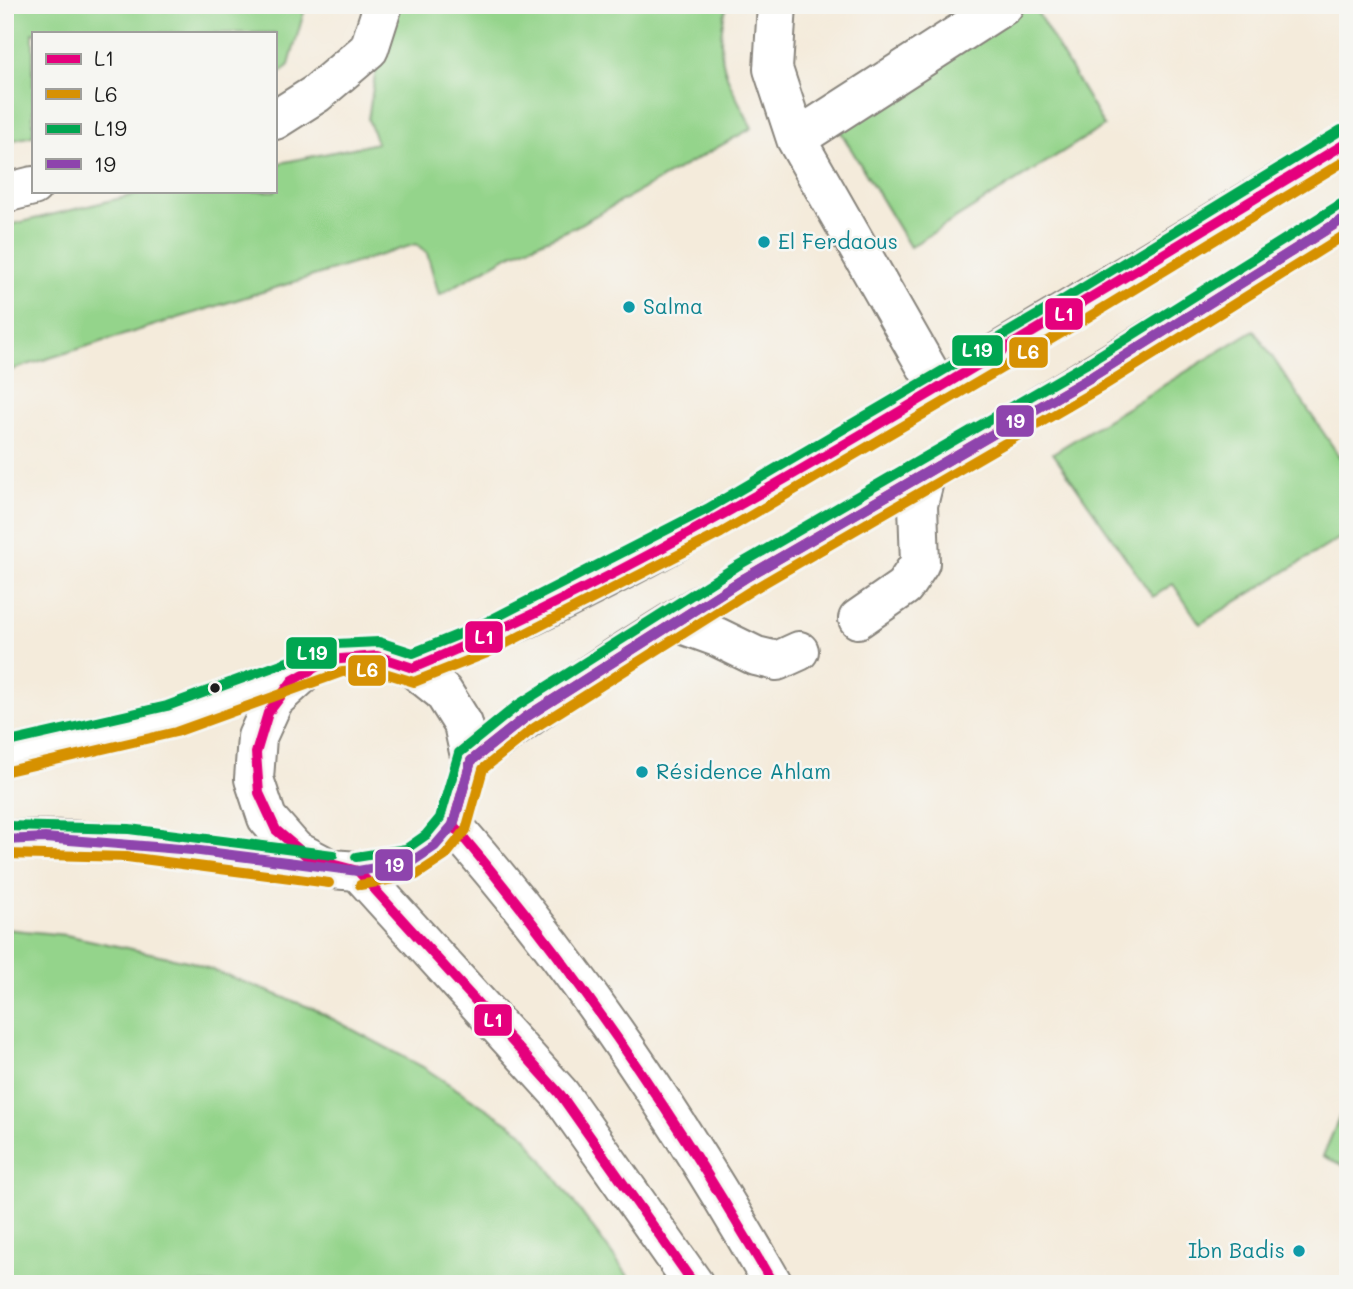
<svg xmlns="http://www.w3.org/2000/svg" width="1353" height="1289" font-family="Mali,sans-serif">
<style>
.green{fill:#94d48b;stroke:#587854;stroke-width:2}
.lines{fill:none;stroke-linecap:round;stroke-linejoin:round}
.minor-casing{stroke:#88847c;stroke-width:42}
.secondary-casing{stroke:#88847c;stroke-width:42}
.minor{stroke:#fff;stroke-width:38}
.secondary{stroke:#fff;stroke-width:38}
.bus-1-casing{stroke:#f6f6f2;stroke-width:16}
.bus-2-casing{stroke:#f6f6f2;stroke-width:16}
.bus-3-casing{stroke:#f6f6f2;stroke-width:16}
.bus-4-casing{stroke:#f6f6f2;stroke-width:16}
.bus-1{stroke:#e5007d;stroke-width:10}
.bus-2{stroke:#d69104;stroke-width:10}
.bus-3{stroke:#00a651;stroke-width:10}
.bus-4{stroke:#8e44ad;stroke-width:10}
.culture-dot{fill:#0f9aa8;stroke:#f6f6f2;stroke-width:2.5}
.bus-dot{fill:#1c1c1c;stroke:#f6f6f2;stroke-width:2.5}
.labels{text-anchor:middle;stroke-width:5;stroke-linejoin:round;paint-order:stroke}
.culture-label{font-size:21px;fill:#0d838f;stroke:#f6f6f2;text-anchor:start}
.line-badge{stroke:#f6f6f2;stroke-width:2.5}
.badge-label{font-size:19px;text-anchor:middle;font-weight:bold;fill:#fff}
</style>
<rect width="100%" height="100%" fill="#f6f6f2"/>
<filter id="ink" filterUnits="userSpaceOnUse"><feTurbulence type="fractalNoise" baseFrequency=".0143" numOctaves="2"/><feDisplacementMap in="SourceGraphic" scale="14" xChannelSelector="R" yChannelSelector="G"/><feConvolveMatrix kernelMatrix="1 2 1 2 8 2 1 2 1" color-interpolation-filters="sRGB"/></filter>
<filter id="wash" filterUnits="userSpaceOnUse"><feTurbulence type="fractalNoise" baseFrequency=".00686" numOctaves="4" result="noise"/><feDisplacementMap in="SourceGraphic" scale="28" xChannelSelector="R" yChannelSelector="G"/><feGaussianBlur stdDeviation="1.57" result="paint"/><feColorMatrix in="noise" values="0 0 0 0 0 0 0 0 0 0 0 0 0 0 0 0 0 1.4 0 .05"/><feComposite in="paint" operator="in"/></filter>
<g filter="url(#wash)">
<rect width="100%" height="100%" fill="#f4ebdb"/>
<path class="green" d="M5 5H306L289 65 275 78V33H33V136L5 142Z
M395 5H727C711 59 729 81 752 128L573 228 508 256 439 295 427 253 416 244 5 372V226L150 191H275V164L377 143 368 119 378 57Z
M1028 5H1033L1104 126 910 247 839 129Z
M1254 330 1348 469V533L1200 624 1173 584 1153 597 1053 453Z
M5 929 66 935 192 962 314 1009 423 1067 522 1132 634 1284H5Z
M1348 1097V1168L1323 1156Z"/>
</g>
<g filter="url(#ink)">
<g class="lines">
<defs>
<path id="minor" d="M777 5 773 69 796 139 939 389
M275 120 316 94 369 49 383 5
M796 139 1004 5
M5 193 33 186
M858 619 904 587 920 563 918 505 926 473
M676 622 717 637 756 656 777 661 799 651"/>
<path id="secondary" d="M413 668C572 605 720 518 867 431 1028 336 1188 239 1348 142
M5 757 171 719 339 658 377 656 413 668 443 692 463 724 471 761 453 825 435 846 411 862 358 871 331 869 295 850 267 818 254 779 257 737 274 700 305 672
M471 761C601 657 759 570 904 486 1054 399 1201 309 1348 216
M453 825C576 965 681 1122 773 1284
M5 840C110 836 216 854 320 868
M358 871 560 1094 694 1284"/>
</defs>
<use href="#minor" class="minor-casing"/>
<use href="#secondary" class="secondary-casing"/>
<use href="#minor" class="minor"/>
<use href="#secondary" class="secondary"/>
<defs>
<path id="bus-1" d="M694 1284 560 1094 358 871 309 858 276 830 259 793 256 753 268 713 293 680 329 660 377 656 413 668C583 597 741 506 899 412 1049 323 1199 233 1348 142
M773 1284C679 1121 575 968 453 825L471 761 526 717 745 578 1093 376 1348 216"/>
<path id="bus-2" d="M8 771 176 732 342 672 375 670 414 682 487 653 721 533 1072 327 1348 159
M5 854 127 857 329 883
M360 885 416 875 445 856 466 830 483 769 534 728 752 590 1100 388 1348 233"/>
<path id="bus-3" d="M5 743 167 706 336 644 379 642 413 653 475 628 707 509 1058 303 1341 130
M5 826 129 829 333 855
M356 857 406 849 426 835 440 818 459 753 518 705 737 566 1086 364 1341 204"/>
<path id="bus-4" d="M5 840 45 838 192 850 358 871 411 862 435 846 453 825 471 761 526 717 745 578 1093 376 1348 216"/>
</defs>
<use href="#bus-1" class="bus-1-casing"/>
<use href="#bus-2" class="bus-2-casing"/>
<use href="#bus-3" class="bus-3-casing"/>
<use href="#bus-4" class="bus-4-casing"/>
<use href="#bus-1" class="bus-1"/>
<use href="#bus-2" class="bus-2"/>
<use href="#bus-3" class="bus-3"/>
<use href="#bus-4" class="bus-4"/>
</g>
</g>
<g class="culture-dot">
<circle cx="764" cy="242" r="7"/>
<circle cx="629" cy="307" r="7"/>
<circle cx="642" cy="772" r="7"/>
<circle cx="1299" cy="1251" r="7"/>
</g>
<circle class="bus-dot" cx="215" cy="688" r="6"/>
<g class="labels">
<g class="culture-label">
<text x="778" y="249">El Ferdaous</text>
<text x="643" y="314">Salma</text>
<text x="656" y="779">Résidence Ahlam</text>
<text x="1285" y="1258" text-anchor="end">Ibn Badis</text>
</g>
</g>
<g class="line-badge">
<rect x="1044" y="297" width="40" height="34" rx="7" fill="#e5007d"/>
<rect x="951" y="334" width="53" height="33" rx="7" fill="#00a651"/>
<rect x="1008" y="336" width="41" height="33" rx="7" fill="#d69104"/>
<rect x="995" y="404" width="40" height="34" rx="7" fill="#8e44ad"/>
<rect x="464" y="620" width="40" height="34" rx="7" fill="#e5007d"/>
<rect x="285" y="636" width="53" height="34" rx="7" fill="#00a651"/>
<rect x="347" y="654" width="40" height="33" rx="7" fill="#d69104"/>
<rect x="374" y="848" width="40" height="34" rx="7" fill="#8e44ad"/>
<rect x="473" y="1003" width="40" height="34" rx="7" fill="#e5007d"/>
</g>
<g class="badge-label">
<text x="1064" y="321">L1</text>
<text x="977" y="357">L19</text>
<text x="1028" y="359">L6</text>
<text x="1015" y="428">19</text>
<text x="484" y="644">L1</text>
<text x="312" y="660">L19</text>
<text x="367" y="677">L6</text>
<text x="394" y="872">19</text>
<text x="493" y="1027">L1</text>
</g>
<rect width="1353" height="1289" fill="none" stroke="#f6f6f2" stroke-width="28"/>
<rect x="32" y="32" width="245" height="161" fill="#f6f6f2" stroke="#9f9f9c" stroke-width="2"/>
<rect x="46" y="54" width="35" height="10" fill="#e5007d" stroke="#9f9f9c" stroke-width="2"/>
<text x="94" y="66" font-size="21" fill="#1c1c1c">L1</text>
<rect x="46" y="89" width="35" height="10" fill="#d69104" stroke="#9f9f9c" stroke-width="2"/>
<text x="94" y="102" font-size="21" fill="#1c1c1c">L6</text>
<rect x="46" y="124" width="35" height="10" fill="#00a651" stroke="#9f9f9c" stroke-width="2"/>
<text x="94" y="136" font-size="21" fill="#1c1c1c">L19</text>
<rect x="46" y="159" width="35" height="10" fill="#8e44ad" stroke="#9f9f9c" stroke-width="2"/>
<text x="94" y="172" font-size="21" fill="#1c1c1c">19</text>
</svg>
